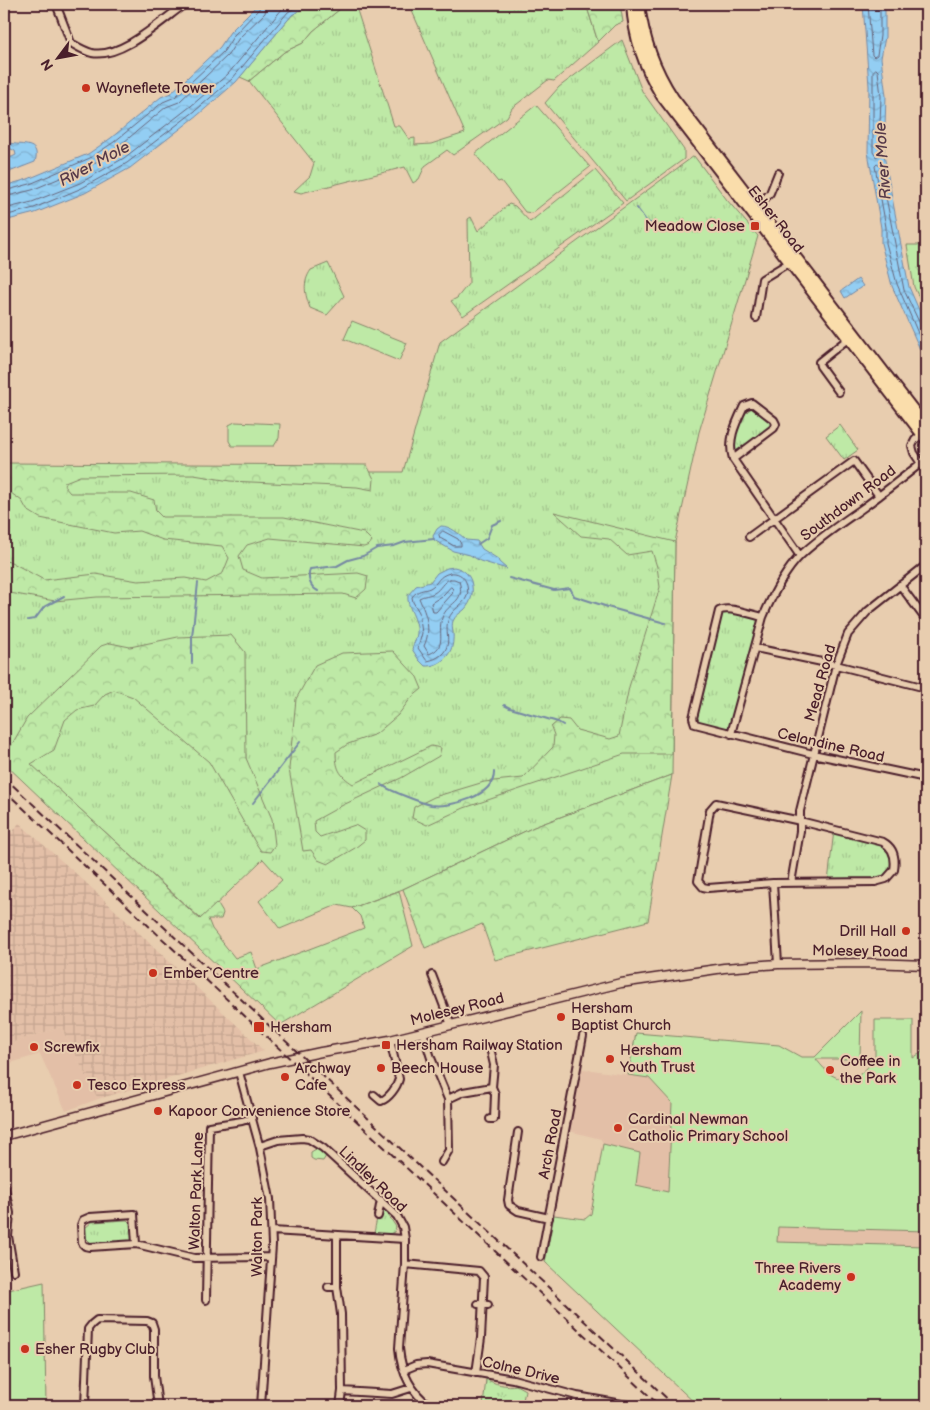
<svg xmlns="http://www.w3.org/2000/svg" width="930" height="1410" font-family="'Balsamiq Sans',sans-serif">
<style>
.built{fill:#e3bfa7}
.industrial{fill:url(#industrial-grid)}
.grass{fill:url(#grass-tufts);stroke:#848468}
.forest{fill:url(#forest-crowns);stroke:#848468}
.green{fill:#bee9a6;stroke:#848468}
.water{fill:url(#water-waves);stroke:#7688a3}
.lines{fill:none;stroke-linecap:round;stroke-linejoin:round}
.shore{stroke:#67657b;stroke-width:1}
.stream{stroke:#7688a3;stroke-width:2}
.minor-casing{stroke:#4a1f2b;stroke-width:10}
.tertiary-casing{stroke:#4a1f2b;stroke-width:11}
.primary-casing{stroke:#4a1f2b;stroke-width:14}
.minor{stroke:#e8cdaf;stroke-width:6}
.tertiary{stroke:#e8cdaf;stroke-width:8}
.primary{stroke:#faddab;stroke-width:10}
.rail{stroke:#4a1f2b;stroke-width:2;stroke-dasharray:8 4;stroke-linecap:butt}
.poi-dot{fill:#c8321e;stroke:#e8cdaf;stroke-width:2}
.labels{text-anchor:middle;stroke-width:4;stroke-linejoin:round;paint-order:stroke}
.poi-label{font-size:15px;fill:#4a1f2b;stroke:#e8cdaf;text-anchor:start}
.street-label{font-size:15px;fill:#4a1f2b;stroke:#e8cdaf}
.water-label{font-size:16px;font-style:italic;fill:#553949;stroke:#e8cdaf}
</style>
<defs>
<pattern id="industrial-grid" width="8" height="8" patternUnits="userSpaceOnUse" patternTransform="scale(1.25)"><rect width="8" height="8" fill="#e3bfa7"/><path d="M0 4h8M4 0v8" fill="none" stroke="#c4a490"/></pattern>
<pattern id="grass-tufts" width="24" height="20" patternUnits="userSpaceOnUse" patternTransform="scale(1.25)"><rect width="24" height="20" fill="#bee9a6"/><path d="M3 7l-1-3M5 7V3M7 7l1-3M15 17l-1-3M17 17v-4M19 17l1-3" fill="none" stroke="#a5c78f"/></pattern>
<pattern id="forest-crowns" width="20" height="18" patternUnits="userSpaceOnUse" patternTransform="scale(1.25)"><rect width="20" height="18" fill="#bee9a6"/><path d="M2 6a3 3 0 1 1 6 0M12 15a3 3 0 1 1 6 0" fill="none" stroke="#a5c78f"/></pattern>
<pattern id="water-waves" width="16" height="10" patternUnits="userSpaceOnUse" patternTransform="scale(1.25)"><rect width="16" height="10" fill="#93cef3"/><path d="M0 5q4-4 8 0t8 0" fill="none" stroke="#80b0d0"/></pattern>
</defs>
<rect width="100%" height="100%" fill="#e8cdaf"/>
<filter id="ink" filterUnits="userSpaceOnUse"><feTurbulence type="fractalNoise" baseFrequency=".02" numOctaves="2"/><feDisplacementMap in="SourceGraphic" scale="10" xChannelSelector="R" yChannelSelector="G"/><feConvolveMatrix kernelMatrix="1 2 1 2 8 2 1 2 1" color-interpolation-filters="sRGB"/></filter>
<g filter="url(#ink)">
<path class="built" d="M61 1027 98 1099 66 1111 40 1054 4 1065V1045Z
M577 1068 649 1078 672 1103 668 1192 636 1185 640 1153 603 1144 601 1139 565 1130Z
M778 1227 926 1231V1316L777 1242Z"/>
<path class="industrial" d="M19 823 82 879 264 1051 98 1099 61 1027 4 1045V825L12 833Z"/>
<path class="grass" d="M346 4H355L394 126H400L409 139 415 138V145L431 144 465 133 409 4H586L598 42 554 81 548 80 512 108 507 117 453 155 447 150 425 166 419 179 413 183 405 167 301 193 294 191 310 176 314 163 249 81 284 52 303 43 313 31Z
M622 40 642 91 684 150V159L626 201 545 103 559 87Z
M694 156 727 200 758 236 699 432 675 542 672 775 534 827 403 889 352 908 337 905 280 929 259 901 282 880 263 859 201 919 4 740V472H403L440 342Z
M595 170 623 203 463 316 451 301 457 298 469 283 468 219 471 217 478 231 509 204 515 206 530 222Z
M907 245H926V313L914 287Z
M328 263 344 296 327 315 310 308C305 294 302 283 311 270Z
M753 408 770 421 769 428 737 452 735 451 733 448C736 437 741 411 753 408Z
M840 425 858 450 844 460 826 436Z
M722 609 763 617 731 734 698 726 693 718Z
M834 830 888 845 895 864 886 879 828 882Z
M316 1149 325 1153 326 1156 323 1161 314 1160 311 1158V1152Z
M385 1210 396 1227 394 1232 389 1234 374 1233C376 1225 376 1213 385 1210Z
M127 1220 133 1226V1241L93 1245 86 1238 85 1228 92 1222Z
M486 1379C494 1384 507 1387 516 1385L525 1390 522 1406H483Z"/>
<path class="forest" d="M310 4H346L313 31 303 43 284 52 249 81 240 77 292 15Z
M586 4H620L623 22 615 25 598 42Z
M4 463 367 465 374 479 373 490 357 487 230 481 194 475 80 476 65 482 64 486 70 493H131L154 500 156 511 162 517H284L364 533 372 541 369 545 364 547 270 538 247 545 239 556 243 570 262 578 358 573 368 576 366 589 356 598 343 594 97 597 55 601 4 592V561L11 562 44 580 96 574 138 581 185 578 206 582 223 573 229 558 222 546 163 540 139 531 114 533 40 518 27 510 22 501 11 493 4 492Z
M554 512 675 542 672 754H624L464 808 427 825 412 818 414 807 434 797 484 782 523 778 553 747 554 735 551 727 560 719 569 720 577 730 610 739 619 736 629 687 660 587 657 567 652 551 627 555 609 539 581 536Z
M231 635 245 652 246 758 272 819 275 845 270 852 261 851 255 842 209 762 133 697 114 690 105 694 94 706 77 710 65 720 54 750 31 764 200 919 217 903 223 913 221 919H208L212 929 235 958 251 952 257 969 364 928 360 916 352 908 399 891 413 946 280 1025 4 763V740L11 746 27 718 101 646 110 643 130 647 178 637Z
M393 651 417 677 422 689 411 698 398 715 376 734 348 744 336 752C336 768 339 775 353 784L431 746 441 748 439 756 401 778 343 805 314 821 315 832 320 837 355 825 365 831V840L355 848 328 864 318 860 311 850 303 851 289 769 296 699 315 665 342 653Z
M672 775 648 921 495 960 482 924 425 948 403 889 534 827Z"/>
<path class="green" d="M536 105 590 167 532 213 525 212 501 181 498 182 475 154Z
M352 321 407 343 399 361 344 339Z
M235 422 280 424 279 438 274 446H232L229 441V425Z
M861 1011 860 1059H816C828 1074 834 1080 853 1080L866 1069 875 1058V1020H913V1058L922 1052 923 1016H926V1231L778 1227 777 1242 926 1246V1406H698L545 1262 554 1215 585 1219 591 1214 603 1144 640 1153 636 1185 668 1192 672 1103 649 1078 628 1075 636 1033 779 1045 801 1057H815Z
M44 1282 46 1406H4V1291Z"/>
<path class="water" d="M258 4H310L292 15 236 82 198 115 130 168 85 193 35 213 4 221V186L28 179 88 154 111 138 161 97 171 93 220 47 230 32Z
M863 4H884L885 7V37L881 58 886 96 884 155 909 287 926 326V363L892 286 881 243V228L868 152 869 86Z
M6 142C18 147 42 139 35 162L4 174V157H12L16 155 15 151 7 147H4V143Z
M858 279 863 286 845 298 841 291Z
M441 526C450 526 460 534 466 540L477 541 482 549 498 559 499 562 507 569 480 561 470 555 453 551 434 540 433 536 437 529Z
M454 567C463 569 468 573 471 581 474 592 472 602 464 610 460 613 455 616 453 621 451 627 454 633 453 640 453 654 440 667 425 666L419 660 412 649C413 644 417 638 417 633 419 620 406 607 408 595L416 586 430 582 437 573 447 568Z"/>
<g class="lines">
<path class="shore" d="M868 4 872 55 874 57 877 55 880 36V4
M876 69 878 71 881 96 879 155 876 157 873 152V72Z
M4 191 30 184 90 158 114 142 163 102 175 97 224 51 234 35 259 9 261 4
M4 197 32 190 93 164 118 147 166 107 179 102 228 55 239 38 265 13 267 4
M4 209 32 202 80 183 124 158 191 106 228 74 283 8 289 4
M4 216 34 208 82 188 127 163 195 111 232 79 288 12 301 4
M926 327 920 324 904 290 880 166 877 164 875 166 886 227V243L897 284 926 352
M443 531 458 539 461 544V546H454L440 538 439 535Z
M450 573C457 572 463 575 466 582 473 604 456 603 449 618 443 631 454 644 441 655 437 658 433 660 427 661L418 648 422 633 419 612 413 602 412 597C418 589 423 591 430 588 439 583 437 576 450 573Z
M450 579H454L459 581C466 604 448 601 442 618 437 632 448 647 429 654L424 646C432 629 426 615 419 598 424 595 429 596 434 593 441 589 442 582 450 579Z
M451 587 453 589 452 594 436 612H433L431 603 442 596Z"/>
<path class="stream" d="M637 208 647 222 663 228
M478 544 487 538 492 525 501 521
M509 578 554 590 570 588 574 596 611 608 665 623
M318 591C310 587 307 578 310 569L337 566 348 560 363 556 377 548 394 546 405 542 434 539
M28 620 35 619 44 607 64 596
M192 663V637L198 583
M504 705 510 708 558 722 563 725
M381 784C387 790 422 803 431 805 450 808 495 796 494 772
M253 803 300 742"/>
<defs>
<path id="minor" d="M56 4 71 43C78 47 84 51 92 53 121 59 162 20 185 4
M757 207 770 193 778 173
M756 318 762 279 790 262
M839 392 820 366 819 362 849 338
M922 434 915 440 912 446 914 453 926 471
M733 459 774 428 776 424 774 420 752 403 744 406C736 423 727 440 733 459L800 556
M749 537 854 461 879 496
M900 585 926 620
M763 617C752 615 728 605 719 611L693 718 695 724 813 754 926 778
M755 648 836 665 926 688
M731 734 763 617C772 596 784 572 801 555 819 538 840 524 860 510 881 495 901 479 921 463
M716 803 796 820 883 842C894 848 896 858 894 870L886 879 875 882 773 883 708 888 703 887 698 881 710 810Z
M773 883 778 964
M791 883 800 831V811L836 665 848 634 868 611 926 565
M432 975 451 1025
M423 1032 431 1058 448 1099 449 1150 442 1162
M491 1052 494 1065 492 1087
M239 1072 260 1148 270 1199 272 1245 261 1406
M374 1095 381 1101C389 1098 397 1087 399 1079L390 1040
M448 1099 463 1092 492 1087 495 1094 494 1119H490
M518 1132 508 1200 509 1205 518 1211 549 1218
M260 1146 278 1140 302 1138 309 1139 323 1148 397 1216 403 1227 405 1239V1264L399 1348C401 1372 411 1392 430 1406
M4 1184 10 1213 8 1236 14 1271
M378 1216 381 1200
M272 1231 405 1239
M337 1235V1287
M136 1244 134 1214 90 1217 83 1220 81 1225 82 1243 85 1246 90 1247 136 1244 194 1258 271 1257
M541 1257 583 1036
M405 1264 479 1271 484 1277 481 1338 476 1373
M328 1287H337L341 1314 342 1391
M206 1300 209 1126 242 1121 252 1118
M478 1304 488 1305
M404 1370 416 1365 427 1364 513 1379 577 1396 633 1406
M85 1406 88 1329 92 1324 97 1320 147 1321 152 1323 154 1329V1376L158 1406
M340 1406 342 1391 392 1394 411 1388
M575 1406 577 1396"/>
<path id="tertiary" d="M4 1136 270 1063 321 1052 390 1040 621 983 724 968 778 964 869 963 926 965"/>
<path id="primary" d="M632 4C634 38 644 67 662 96L926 439
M639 4C643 38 654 69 673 98L926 427"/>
</defs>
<use href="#minor" class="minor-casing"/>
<use href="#tertiary" class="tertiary-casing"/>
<use href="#primary" class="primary-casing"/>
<use href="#minor" class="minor"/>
<use href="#tertiary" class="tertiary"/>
<use href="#primary" class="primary"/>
<path class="rail" d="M4 777 675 1406
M4 790 660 1406"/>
</g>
</g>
<g class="poi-dot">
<circle cx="86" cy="88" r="5"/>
<rect x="750" y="221" width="10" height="10" rx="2.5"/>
<circle cx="906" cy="931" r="5"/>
<circle cx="153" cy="973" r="5"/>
<circle cx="561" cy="1017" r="5"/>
<rect x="253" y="1021" width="12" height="12" rx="2.5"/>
<rect x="381" y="1040" width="10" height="10" rx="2.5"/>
<circle cx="34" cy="1047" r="5"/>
<circle cx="610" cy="1059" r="5"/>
<circle cx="381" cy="1068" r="5"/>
<circle cx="830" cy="1070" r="5"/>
<circle cx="285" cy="1077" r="5"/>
<circle cx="77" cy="1085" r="5"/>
<circle cx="158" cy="1111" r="5"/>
<circle cx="618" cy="1128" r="5"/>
<circle cx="851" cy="1277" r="5"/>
<circle cx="25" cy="1349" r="5"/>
</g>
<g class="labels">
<g class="poi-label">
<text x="96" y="93">Wayneflete Tower</text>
<text x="745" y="231" text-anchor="end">Meadow Close</text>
<text x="896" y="936" text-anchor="end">Drill Hall</text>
<text x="163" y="978">Ember Centre</text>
<text x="571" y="1013">Hersham<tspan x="571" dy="17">Baptist Church</tspan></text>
<text x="270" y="1032">Hersham</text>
<text x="396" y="1050">Hersham Railway Station</text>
<text x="44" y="1052">Screwfix</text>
<text x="620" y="1055">Hersham<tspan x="620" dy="17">Youth Trust</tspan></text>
<text x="840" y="1066">Coffee in<tspan x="840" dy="17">the Park</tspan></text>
<text x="295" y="1073">Archway<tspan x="295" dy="17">Cafe</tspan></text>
<text x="391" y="1073">Beech House</text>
<text x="87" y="1090">Tesco Express</text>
<text x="168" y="1116">Kapoor Convenience Store</text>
<text x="628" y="1124">Cardinal Newman<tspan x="628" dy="17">Catholic Primary School</tspan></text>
<text x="841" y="1273" text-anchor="end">Three Rivers<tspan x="841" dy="17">Academy</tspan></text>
<text x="35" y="1354">Esher Rugby Club</text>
</g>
<g class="street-label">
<text transform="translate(776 219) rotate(52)" y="5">Esher Road</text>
<text transform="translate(848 503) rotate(-37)" y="5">Southdown Road</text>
<text transform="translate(820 683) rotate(-74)" y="5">Mead Road</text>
<text transform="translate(831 745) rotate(13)" y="5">Celandine Road</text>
<text transform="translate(860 951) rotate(1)" y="5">Molesey Road</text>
<text transform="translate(457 1009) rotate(-14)" y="5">Molesey Road</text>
<text transform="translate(550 1144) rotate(-79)" y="5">Arch Road</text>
<text transform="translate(373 1179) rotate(44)" y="5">Lindley Road</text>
<text transform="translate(196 1191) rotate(-88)" y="5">Walton Park Lane</text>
<text transform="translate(257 1237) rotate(-90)" y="5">Walton Park</text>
<text transform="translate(521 1370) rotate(13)" y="5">Colne Drive</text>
</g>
<g class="water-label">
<text transform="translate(882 161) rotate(-94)" y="6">River Mole</text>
<text transform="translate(94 163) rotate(-28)" y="6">River Mole</text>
</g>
</g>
<rect width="930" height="1410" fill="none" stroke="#e8cdaf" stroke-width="20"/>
<rect x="10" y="10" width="910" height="1390" fill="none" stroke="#4a1f2b" stroke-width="2" filter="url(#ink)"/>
<g transform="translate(58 58) rotate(238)" stroke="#e8cdaf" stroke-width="4" paint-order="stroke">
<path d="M0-4L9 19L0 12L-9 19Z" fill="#4a1f2b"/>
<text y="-8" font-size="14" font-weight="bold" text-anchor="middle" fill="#4a1f2b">N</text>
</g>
</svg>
